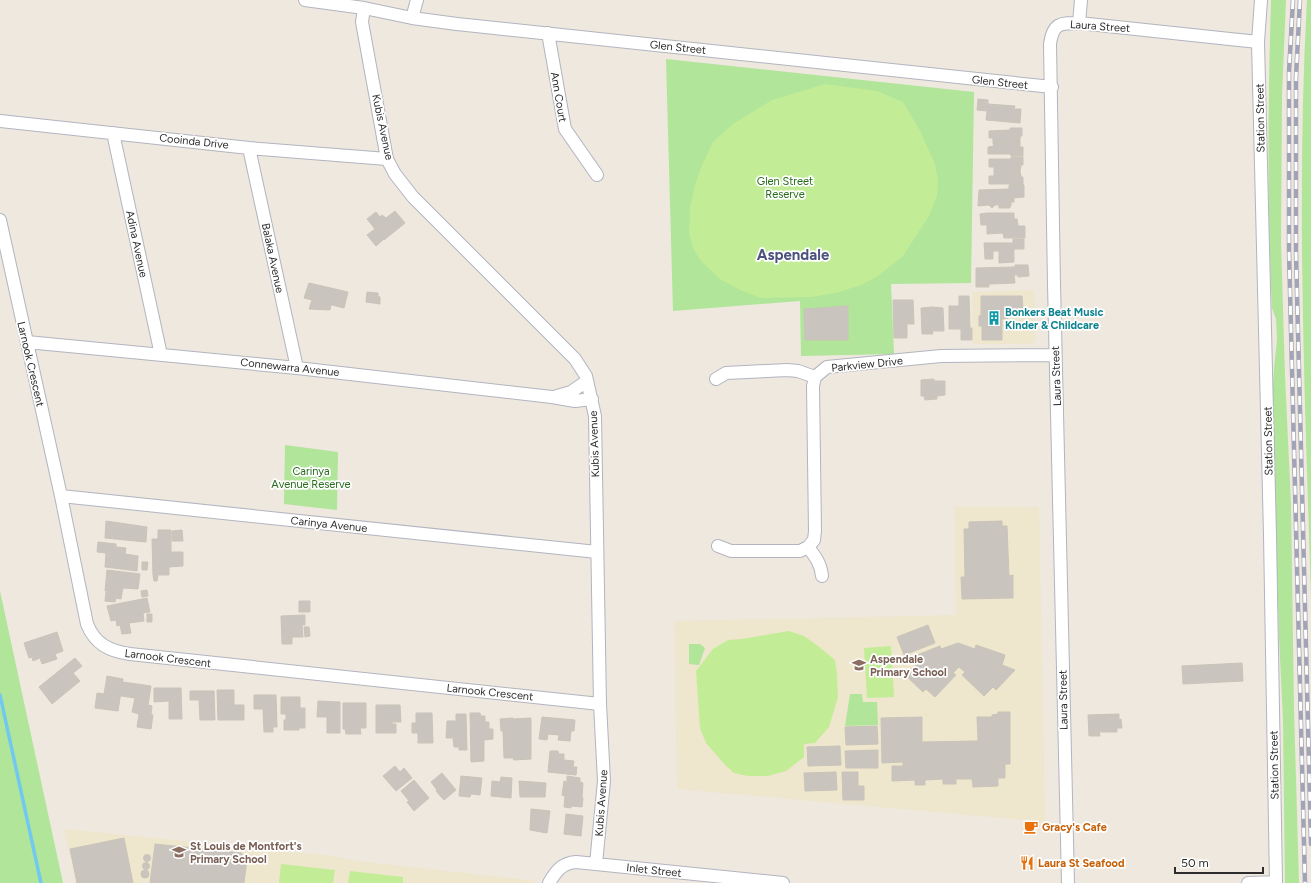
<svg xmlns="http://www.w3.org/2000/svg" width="1311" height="883" font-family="Figtree,sans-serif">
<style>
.education{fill:#efe6ce}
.green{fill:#b0e59a}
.pitch{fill:#c3ec96}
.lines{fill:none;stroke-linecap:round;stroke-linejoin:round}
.stream{stroke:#71c8f0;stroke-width:3.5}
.building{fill:#c9c5be;stroke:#c9c4b8}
.minor-casing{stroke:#b2b4c0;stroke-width:14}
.minor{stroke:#fff;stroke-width:12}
.rail-casing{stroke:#a1a3b6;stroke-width:4.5}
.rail{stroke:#fff;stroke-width:3;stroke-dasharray:9;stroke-linecap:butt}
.labels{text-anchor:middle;stroke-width:3.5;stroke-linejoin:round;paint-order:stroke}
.street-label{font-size:11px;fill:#2c2c2c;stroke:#fff}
.park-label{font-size:11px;fill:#266b1a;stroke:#fff}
.culture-label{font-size:11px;font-weight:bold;fill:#0d838f;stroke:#fff;text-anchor:start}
.education-label{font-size:11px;font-weight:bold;fill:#785e54;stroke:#fff;text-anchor:start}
.food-label{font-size:11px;font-weight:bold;fill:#c56008;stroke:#fff;text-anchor:start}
.district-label{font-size:15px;font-weight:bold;fill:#4b527e;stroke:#fff}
</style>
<rect width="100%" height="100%" fill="#eee8de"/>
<path class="education" d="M1034 290 1036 341 1031 344H973L972 292Z
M954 507H1039L1045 822 689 790 677 788 674 621 956 615Z
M64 829 333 856 357 861 536 881 535 883H76Z"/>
<path class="green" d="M1271 0H1286L1282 95 1281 241 1285 376 1291 505 1294 710 1299 883H1285L1283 720 1279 637 1272 404 1274 368 1277 340 1276 319 1272 308C1267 205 1268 103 1271 0Z
M1307 0H1311V598C1305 399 1296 199 1307 0Z
M666 59 974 92 971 283 891 284 894 354 801 356 800 301 673 311Z
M285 445 338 452 337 510 284 504Z
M0 591 63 883H0Z
M689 644H700L705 648 699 665 689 664Z
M850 694H862L863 702H877L878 725 845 726Z"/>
<path class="pitch" d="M825 84 877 91 903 102 920 131 935 164 938 180 937 196 929 216 903 256 878 276 861 285 836 293 811 297 761 298 740 290 720 279 701 261 693 248 689 232 690 207 696 181 703 163 713 142 733 124 772 100Z
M789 631 804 636 818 646 835 660 837 673 838 697 829 727 815 743 804 744V757L786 771 768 776H748L734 773 726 766 706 743 700 728 696 671 713 649 728 640 741 639Z
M891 646 894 697 867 698 864 648Z
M281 864 335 870 333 883H279Z
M350 871 403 877V883H348Z"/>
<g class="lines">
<path class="stream" d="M0 695 41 883"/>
</g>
<path class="building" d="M978 99 988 100V104L1015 106 1014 109H1021L1020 123 986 120 987 111 977 110Z
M1010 128H1022V136H1020V142L993 143V138H989V131L1010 130Z
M1020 142V147H1023V156H1011L1010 154H988V147L994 146 993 143Z
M1011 157H1023V165H1021L1020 171H994V167H989V159H1011Z
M994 171H1020L1021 177H1023V185H1011V184H989V176H994Z
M1009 185H1024V197L1014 198V202H1011V206H1010V208H999V205H995L992 208 989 205 978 206 979 190 1009 189Z
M395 211 405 223 384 240 371 224 382 215 386 218Z
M376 212 380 217 371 224 367 219Z
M987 213H1014V219H1017L1018 226H1025V238H1004L1003 233 987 234V225H981L980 214Z
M375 229 384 239 376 246 367 235Z
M1013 239H1024V249H1014V262L999 263V251H993V259H985L984 243H1013Z
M1015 265H1028L1029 276 1018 277V275H1014L1015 283 989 284V287H976V268L1015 267Z
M309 283 348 292 344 308 304 298Z
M367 292 378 293V296L380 297V304L366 302Z
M959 296H969L970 328H972V340H961V329H949V306H959Z
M981 296H1022L1023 311H1010V316L1007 319H1002V340H982V326H979V316L981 315Z
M312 300 331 305 330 310 309 309Z
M893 300H913L914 324H907V338H894Z
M848 306V340H805L804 309Z
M932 307 943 308 944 331H932L933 334H922L921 308Z
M934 379V381H945V395L937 396V399L925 400 924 396H921V380Z
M106 521 147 527 146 542 105 538Z
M1002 521V526H1007L1009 576 1013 575V598L962 599 961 577H965L964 529H969V522Z
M158 530H171V552H183V566L169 567V575H158L157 581H154L153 575 152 539H158Z
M182 530 183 541H172V531Z
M98 542 116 544V547L126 548 125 554 138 556 137 571 105 567 106 553 97 552Z
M142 562H148L147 570H142Z
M107 570 140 574 138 589 123 588 122 593 105 591Z
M147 590 148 596 142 597 141 591Z
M106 592 122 593 121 599 116 598 115 602 105 601Z
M147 598 150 612 143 613 144 621 129 623 131 633 122 634 120 625 117 626 116 620 111 621 107 606Z
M299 601H310V612H299Z
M147 614H152V622H147Z
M305 615V625H302L303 637H292V644H282L281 616Z
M928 625 935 643 904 655 897 637Z
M304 627H309L310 636 305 637Z
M57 632 63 651 55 654 57 659 42 664 40 658 33 661 32 657 29 658 24 643Z
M958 643 975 649 976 645 1005 655 1002 665 1015 670 996 690 993 687 984 696 962 675 965 672 959 667 953 673 956 675 935 697 926 689 923 692 902 672 916 667 912 657 940 646 941 649Z
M75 658 82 666 73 673 80 681 52 704 39 687Z
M1242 663 1243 681 1183 684 1182 666Z
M107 676 123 679 118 711 95 708 97 693 104 694Z
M123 682 151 686 148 705 152 706 151 714 153 715 151 729 137 727 139 714 132 712 135 698 121 696Z
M154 688H181L182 719H169V701L154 702Z
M217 690H234V705H244V720H218Z
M190 691H214L215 720H200L199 700H190Z
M254 695H276L277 727H273V732H264L263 709H254Z
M281 697H300V708H305V728H299V730H284V720H286V714H281Z
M318 701 340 702V733H327V717H317Z
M343 703H366V728H360L361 734H346L345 729H343Z
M376 705H400L401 722H392V724H396V733H376Z
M998 712H1010V764H1005V778H998V786L973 787 972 779H956V784H943V779L925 780V785H915V780L892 781V766H903V762L882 763 881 718 922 717V742L976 741H978L977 717H992V715L998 714Z
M416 713H432L433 743H418V733H412V723H416Z
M470 713H480L481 716H485V722H489V729H493V739L484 740V761L471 762Z
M456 714H466L467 750H459V747H454L453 738H446L447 721H456Z
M1119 714V720L1121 719 1122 728H1117V732H1099L1100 736H1089L1088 715Z
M542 717 575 720 574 731H571L570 741 558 740 559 735 548 734 547 740 539 739Z
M513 718V719L531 718V759L514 760 513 758H504L503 731H501L500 719Z
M877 726 878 744 846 745 845 727Z
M840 746 841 765 808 766 807 747Z
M878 750V768H846L845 751Z
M550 751H558L559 754H564V760L574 761 573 767H577L576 775 548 772Z
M395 766 400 772 404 768 412 778 396 791 383 776Z
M836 772 837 790 805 791 804 773Z
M842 772H858V786H864V800H843Z
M442 773 456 790 444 800 436 791 437 790 431 782Z
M461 776 482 778 480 795 471 794 470 797 459 796Z
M567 776 580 778V782L583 783 582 797 583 798 582 807 571 806V808L564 807 565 796 562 795 564 781 567 782Z
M501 777 512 778 511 798 491 796 492 781 500 782Z
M414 780 429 798 414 811 407 802 409 801 401 791Z
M519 781 546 783 545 797H520Z
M531 809 550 811 547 833 530 830Z
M566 814 583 816 581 836 564 834Z
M124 838 133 883H77L70 849Z
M155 844 242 853V859H247L244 883H150Z
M143.5 858a3.5 3.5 0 1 1 7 0a3.5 3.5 0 1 1-7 0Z
M142.5 866a3.5 3.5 0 1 1 7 0a3.5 3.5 0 1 1-7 0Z
M141 874a4 4 0 1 1 8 0a4 4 0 1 1-8 0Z"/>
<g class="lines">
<defs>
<path id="minor" d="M305 0 364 8 412 18 457 24 1052 87
M1261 0 1258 42 1270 535 1276 883
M364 8 362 22 387 159 395 174 413 197 575 359 586 376 595 416 600 704 604 781 596 864
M412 18 417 0
M1079 23 1081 0
M548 33 565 129 597 175
M0 121 249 148 387 159
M113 133 161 355
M249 148 297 368
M0 220 61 496 87 624C95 644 109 651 130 654L600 704
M27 342 297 368 552 397 575 401 592 399
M716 379 726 373 787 370 798 371 815 377
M557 396 571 392 587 381
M61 496 597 552
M718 546 731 551H800L808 547
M822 576C821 564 815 556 808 547L814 540 815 531 813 386 815 377 827 367 941 356 1055 355
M549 883C556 871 562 863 576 862L783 883
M1068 883 1054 284 1050 44C1053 23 1060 23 1079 23L1258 42
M1248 883 1276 882"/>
</defs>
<use href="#minor" class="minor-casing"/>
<use href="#minor" class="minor"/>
<defs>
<path id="rail" d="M1293 0 1289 72V251L1305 883
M1300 0 1296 77V253L1311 844"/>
</defs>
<use href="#rail" class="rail-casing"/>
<use href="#rail" class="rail"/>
</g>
<defs>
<symbol id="building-bare" viewBox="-9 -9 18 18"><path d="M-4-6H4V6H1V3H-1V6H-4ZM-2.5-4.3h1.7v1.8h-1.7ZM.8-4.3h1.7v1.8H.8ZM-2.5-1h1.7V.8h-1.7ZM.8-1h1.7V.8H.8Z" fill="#0f9aa8" stroke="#fff" stroke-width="2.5" paint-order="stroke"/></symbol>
<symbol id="school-bare" viewBox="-9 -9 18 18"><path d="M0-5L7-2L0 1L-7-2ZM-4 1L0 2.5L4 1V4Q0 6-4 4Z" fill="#8d6e63" stroke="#fff" stroke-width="2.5" paint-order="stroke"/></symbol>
<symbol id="cafe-bare" viewBox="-9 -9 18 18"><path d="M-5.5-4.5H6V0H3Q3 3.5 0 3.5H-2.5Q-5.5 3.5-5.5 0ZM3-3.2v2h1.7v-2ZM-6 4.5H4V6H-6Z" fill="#e8710a" stroke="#fff" stroke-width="2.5" paint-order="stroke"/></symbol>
<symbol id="restaurant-bare" viewBox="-9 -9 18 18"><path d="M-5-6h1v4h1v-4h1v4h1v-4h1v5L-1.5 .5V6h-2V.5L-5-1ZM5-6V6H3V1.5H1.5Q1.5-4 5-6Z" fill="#e8710a" stroke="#fff" stroke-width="2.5" paint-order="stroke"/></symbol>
</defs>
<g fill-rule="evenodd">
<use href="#building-bare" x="984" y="308" width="20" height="20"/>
<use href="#school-bare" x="849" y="655" width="20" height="20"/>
<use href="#cafe-bare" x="1021" y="817" width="20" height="20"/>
<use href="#school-bare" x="169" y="842" width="20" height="20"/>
<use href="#restaurant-bare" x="1017" y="853" width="20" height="20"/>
</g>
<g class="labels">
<g class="street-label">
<text transform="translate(1100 26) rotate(4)" y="4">Laura Street</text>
<text transform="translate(678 47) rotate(6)" y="4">Glen Street</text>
<text transform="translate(1000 82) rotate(6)" y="4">Glen Street</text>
<text transform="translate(559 97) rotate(80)" y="4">Ann Court</text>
<text transform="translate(1260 118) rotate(-91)" y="4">Station Street</text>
<text transform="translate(383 127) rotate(78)" y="4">Kubis Avenue</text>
<text transform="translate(194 141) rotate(6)" y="4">Cooinda Drive</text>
<text transform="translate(137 244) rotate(78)" y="4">Adina Avenue</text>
<text transform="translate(273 258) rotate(78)" y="4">Balaka Avenue</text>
<text transform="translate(31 364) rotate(77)" y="4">Larnook Crescent</text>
<text transform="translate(867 364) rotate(-6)" y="4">Parkview Drive</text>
<text transform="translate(290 367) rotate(6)" y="4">Connewarra Avenue</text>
<text transform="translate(1056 376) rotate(-92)" y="4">Laura Street</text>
<text transform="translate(1268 441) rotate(-91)" y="4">Station Street</text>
<text transform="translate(594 444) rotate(-92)" y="4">Kubis Avenue</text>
<text transform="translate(329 524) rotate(6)" y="4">Carinya Avenue</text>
<text transform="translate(168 658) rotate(7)" y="4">Larnook Crescent</text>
<text transform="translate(490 692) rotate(6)" y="4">Larnook Crescent</text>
<text transform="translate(1063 700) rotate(-91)" y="4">Laura Street</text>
<text transform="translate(1274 765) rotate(-91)" y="4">Station Street</text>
<text transform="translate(601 803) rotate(-86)" y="4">Kubis Avenue</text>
<text transform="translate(654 870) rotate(6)" y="4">Inlet Street</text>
</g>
<g class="park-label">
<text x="785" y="185">Glen Street<tspan x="785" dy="13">Reserve</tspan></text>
<text x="311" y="475">Carinya<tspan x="311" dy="13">Avenue Reserve</tspan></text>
</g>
<g class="culture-label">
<text x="1005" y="316">Bonkers Beat Music<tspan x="1005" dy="13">Kinder &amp; Childcare</tspan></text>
</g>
<g class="education-label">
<text x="870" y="663">Aspendale<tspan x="870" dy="13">Primary School</tspan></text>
<text x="190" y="850">St Louis de Montfort's<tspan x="190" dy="13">Primary School</tspan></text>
</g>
<g class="food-label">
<text x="1042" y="831">Gracy's Cafe</text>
<text x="1038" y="867">Laura St Seafood</text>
</g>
<g class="district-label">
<text x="793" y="260">Aspendale</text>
</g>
</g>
<path d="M1175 867v6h88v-6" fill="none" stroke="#2c2c2c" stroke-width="2"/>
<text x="1181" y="867" font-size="12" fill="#2c2c2c" stroke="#ffffff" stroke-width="3" paint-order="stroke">50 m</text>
</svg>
